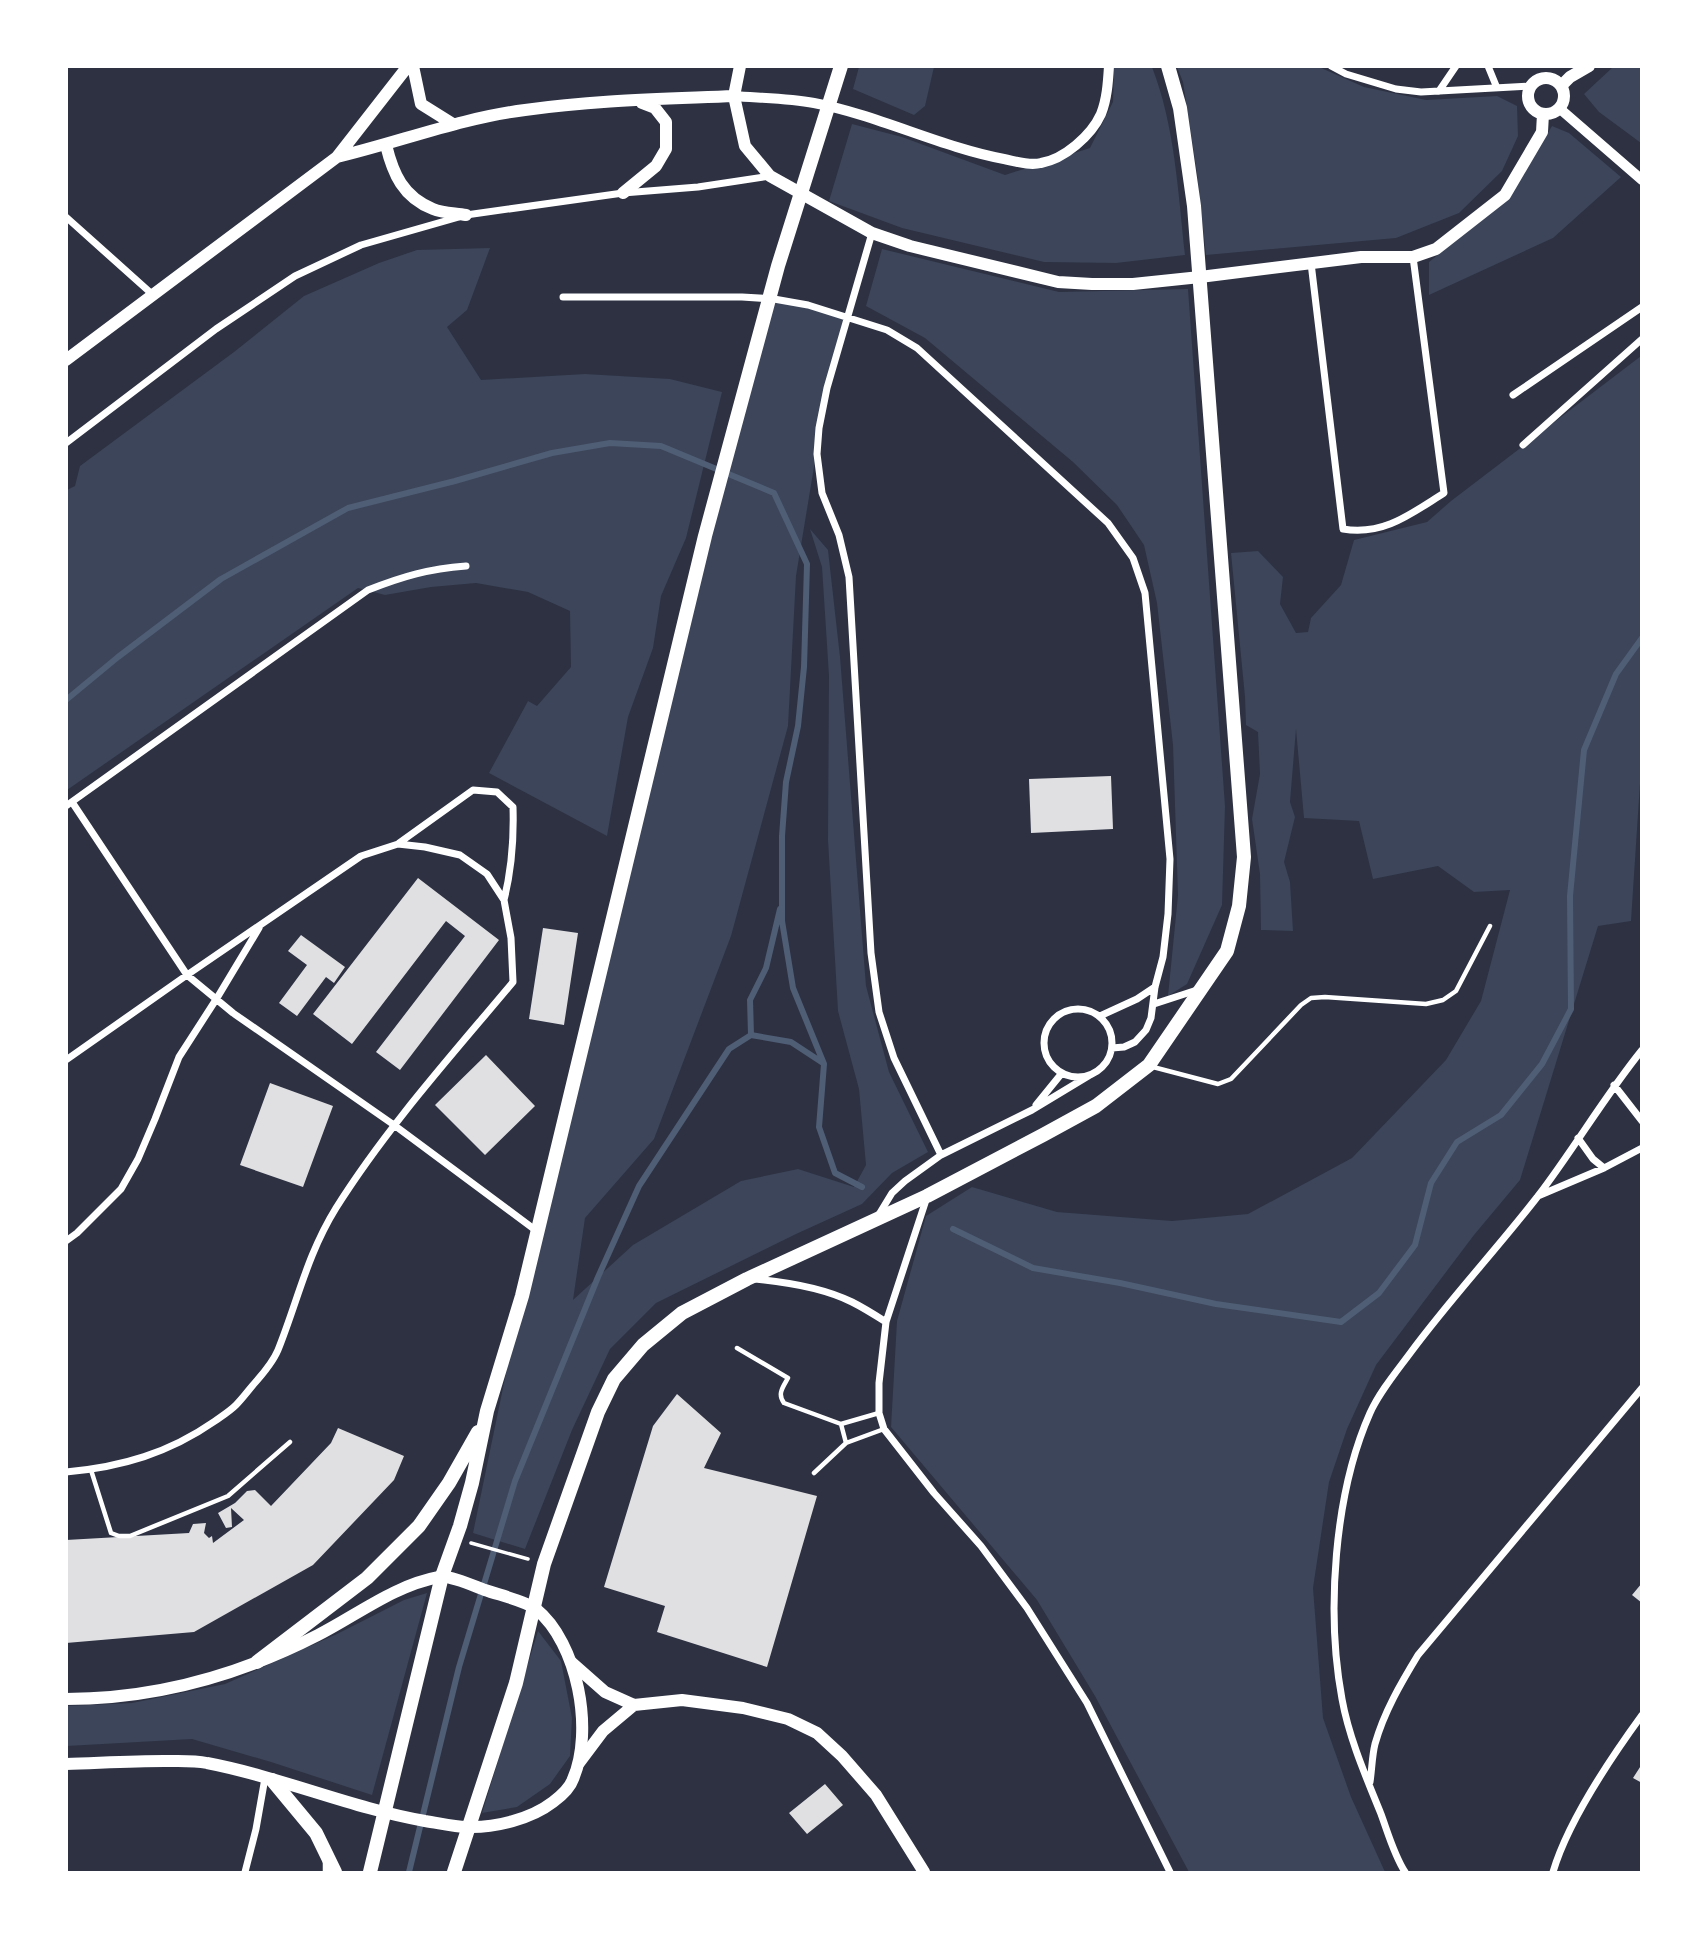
<svg xmlns="http://www.w3.org/2000/svg" width="1708" height="1939" font-family="Barlow,sans-serif">
<style>
.green{fill:#3c4559}
.lines{fill:none;stroke-linecap:round;stroke-linejoin:round}
.stream{stroke:#4f5d75;stroke-width:6}
.building{fill:#e0e0e3}
.path{stroke:#fff;stroke-width:3.5}
.service{stroke:#fff;stroke-width:4.5}
.minor{stroke:#fff;stroke-width:7}
.tertiary{stroke:#fff;stroke-width:10}
.secondary{stroke:#fff;stroke-width:12}
.primary{stroke:#fff;stroke-width:12}
.trunk{stroke:#fff;stroke-width:14}
</style>
<rect width="100%" height="100%" fill="#2d3142"/>
<path class="green" d="M859 67H934L925 106 914 115 853 89Z
M1114 67H1152C1175 126 1178 192 1185 255L1116 263 1044 262 902 228 829 201 852 124 902 137 1005 175 1090 148 1113 102Z
M1177 67H1319L1364 87 1426 100 1497 96 1517 106 1518 136 1502 171 1459 213 1396 238 1206 255 1197 173 1183 82Z
M1613 67H1641V143L1599 112 1584 94Z
M1552 126 1569 133 1621 177 1553 238 1429 295V262L1510 197Z
M490 248 467 310 447 327 481 380 585 374 670 379 722 392 686 538 661 596 653 648 628 717 607 836 489 773 528 701 537 706 571 667 570 611 528 592 476 583 431 587 385 595 358 588 67 790V490L75 486 80 466 234 352 304 296 379 263 417 250Z
M882 249 1059 292 1188 289 1225 806 1222 905 1187 984 1168 996 1178 895 1173 745 1157 603 1144 545 1117 505 1073 462 925 338 866 306Z
M774 299 846 317 827 388 796 576 788 726 731 936 654 1139 585 1218 573 1300 633 1245 741 1181 798 1169 854 1187 866 1165 859 1089 838 1011 828 840 829 676 822 567 810 529 828 550 840 657 866 986 889 1072 928 1152 892 1173 862 1204 796 1234 656 1303 610 1349 572 1430 525 1549 473 1533 522 1296 705 536Z
M1641 356 1642 753 1631 921 1598 926 1520 1180 1474 1235 1376 1365 1347 1429 1329 1482 1313 1588 1323 1718 1351 1797 1385 1872H1189L1095 1696 1037 1600 891 1427 897 1321 926 1216 972 1187 1057 1212 1172 1221 1248 1214 1352 1158 1446 1060 1481 1001 1510 890 1474 892 1438 866 1373 879 1359 821 1304 818 1296 729 1290 802 1295 817 1284 862 1290 882 1293 931 1261 930 1260 874 1252 819 1260 774 1258 732 1246 725 1245 697 1231 553 1258 551 1283 577 1280 604 1296 633 1308 632 1311 618 1341 585 1354 540 1427 522 1451 501Z
M427 1593 372 1795 271 1762 192 1739 67 1746V1706L132 1703 225 1684 337 1634 404 1600Z
M538 1631 561 1661 572 1718 570 1756 550 1784 517 1807 482 1813Z"/>
<g class="lines">
<path class="stream" d="M66 700 118 657 221 579 348 508 455 481 552 453 610 443 661 446 774 493 807 564 804 667 798 726 786 782 782 836V921L793 988 824 1064 819 1127 835 1173 862 1187
M751 1035 750 1000 766 968 780 909
M953 1229 1033 1268 1120 1283 1216 1304 1341 1322 1379 1293 1415 1245 1431 1183 1457 1142 1501 1115 1542 1064 1571 1009 1570 896 1584 750 1616 674 1642 638
M409 1872 459 1667 515 1481 598 1277 639 1186 729 1049 751 1035 791 1042 823 1063"/>
</g>
<path class="building" d="M1111 776 1113 829 1031 833 1029 779Z
M418 878 499 940 400 1070 376 1052 465 936 446 921 352 1044 313 1014Z
M543 928 578 933 564 1025 529 1019Z
M301 935 345 967 334 983 326 977 297 1016 279 1003 307 965 288 951Z
M486 1055 535 1106 485 1155 435 1105Z
M270 1083 333 1106 303 1187 240 1165Z
M677 1394 721 1433 704 1468 817 1496 767 1667 657 1632 665 1606 604 1587 653 1426Z
M338 1428 404 1456 394 1480 313 1565 194 1632 66 1643V1540L189 1533 193 1524 206 1523 204 1533 209 1538 212 1536 213 1543 244 1520 231 1508 232 1527 226 1528 218 1513 235 1503 247 1491 255 1490 271 1506 331 1443Z
M1642 1583V1603L1632 1595Z
M1642 1764V1783L1633 1778Z
M825 1784 843 1805 807 1834 789 1813Z"/>
<g class="lines">
<path class="path" d="M471 1543 528 1559"/>
<path class="service" d="M1153 1067 1218 1084 1231 1079 1301 1005 1311 998 1325 997 1426 1004 1443 1000 1456 991 1490 926
M737 1348 788 1378C783 1387 777 1394 784 1403L841 1424 879 1413
M841 1424 846 1443
M91 1470 111 1533 119 1536H130L228 1496 290 1442
M814 1473 846 1443 884 1429
M325 1872V1862"/>
<path class="minor" d="M1331 66 1346 74 1396 89 1421 92 1531 86
M1488 66 1497 88
M1439 91 1456 66
M66 217 152 294
M872 233 827 388 819 428 817 454 822 493 839 535 849 577 871 953 879 1012 894 1058 941 1155
M1311 263 1343 529C1384 536 1412 513 1444 493L1413 257
M563 297H742L774 299 808 305 887 330 917 348 1108 523 1133 558 1145 593 1170 859 1168 914 1163 957 1155 987 1151 1018 1146 1030 1135 1042 1124 1047 1112 1048
M1513 395 1642 307
M66 443 216 329 295 276 361 245 466 215 623 193 698 187 770 176
M1523 445 1642 339
M72 802 187 975 233 1013 394 1125 538 1232
M66 806 368 590C404 576 428 569 466 566
M399 843 473 790 497 792 513 807C514 839 512 868 504 900
M1154 1004 1200 989
M1044 1043a34 34 0 1 1 68 0a34 34 0 1 1-68 0Z
M1100 1016 1137 999 1155 987
M66 1060 187 975 361 856 398 844 425 847 460 855 487 874 504 900 511 938 513 982C452 1055 387 1127 336 1208 307 1255 298 1300 278 1350 273 1362 262 1375 253 1385 248 1391 242 1399 236 1405 230 1411 222 1416 215 1421 169 1453 122 1467 66 1472
M1614 1085 1642 1121
M1036 1105 1062 1073
M1578 1138 1593 1159 1604 1168
M1538 1196 1604 1168 1642 1148
M927 1197 886 1322 879 1383V1413L884 1429 934 1493 981 1546 1027 1608 1087 1703 1170 1872
M878 1216 892 1193 905 1181 941 1155 1032 1110 1090 1075
M66 1241 77 1233 121 1189 138 1159 155 1119 179 1057 217 998 259 928
M755 1279C787 1282 824 1288 852 1302 864 1308 875 1315 886 1322
M1370 1782C1372 1769 1372 1756 1375 1744 1384 1712 1401 1683 1418 1655L1642 1388
M245 1872 256 1829 265 1778
M1405 1872C1394 1855 1388 1833 1381 1814 1366 1777 1349 1738 1342 1699 1326 1613 1334 1494 1370 1413 1380 1391 1397 1371 1411 1352 1451 1298 1497 1249 1538 1196 1574 1149 1604 1097 1642 1050
M1553 1872C1568 1821 1610 1759 1642 1715"/>
<path class="tertiary" d="M734 96C760 98 788 98 814 103 878 115 940 147 1004 159 1015 161 1029 166 1041 163 1064 159 1091 136 1101 114 1107 99 1108 82 1109 66
M1559 108 1642 180"/>
<path class="secondary" d="M413 66 421 104 453 124
M740 66 734 96 745 146 770 176 872 233 910 246 1058 282 1092 284H1133L1200 277 1361 257H1413L1436 249 1505 195 1542 132 1543 114
M1528 96a18 18 0 1 1 36 0a18 18 0 1 1-36 0Z
M1561 86 1570 77 1589 66
M386 145C393 174 403 197 433 209 443 213 455 213 466 215
M337 157 408 66
M623 193 656 166 666 149V122L655 108 642 103
M66 360 337 157C400 142 461 118 525 110 594 100 664 99 734 96
M571 1662 605 1692 634 1705 682 1700 743 1708 788 1719 817 1733 842 1756 876 1795 924 1872
M579 1763 603 1731 634 1705"/>
<path class="primary" d="M66 1699C154 1699 240 1675 318 1635 357 1615 395 1585 439 1577 450 1575 474 1586 485 1590 499 1595 526 1601 536 1609 578 1643 594 1731 573 1779 570 1788 561 1796 553 1802 531 1819 495 1828 467 1827 453 1827 439 1823 425 1821 351 1808 281 1777 207 1763 193 1760 178 1761 164 1761 132 1761 99 1763 66 1764"/>
<path class="trunk" d="M257 1662 367 1578 419 1526 449 1483 478 1432
M272 1780 316 1833 335 1872
M370 1872 442 1576 460 1526 472 1483 487 1411 522 1296 705 536 778 266 841 66
M454 1872 516 1683 544 1564 598 1412 614 1379 643 1345 682 1313 747 1279 927 1196 1043 1135 1096 1106 1149 1065 1227 951 1239 906 1244 857 1194 206 1180 108 1168 66"/>
</g>
<rect width="1708" height="1939" fill="none" stroke="#ffffff" stroke-width="136"/>
</svg>
